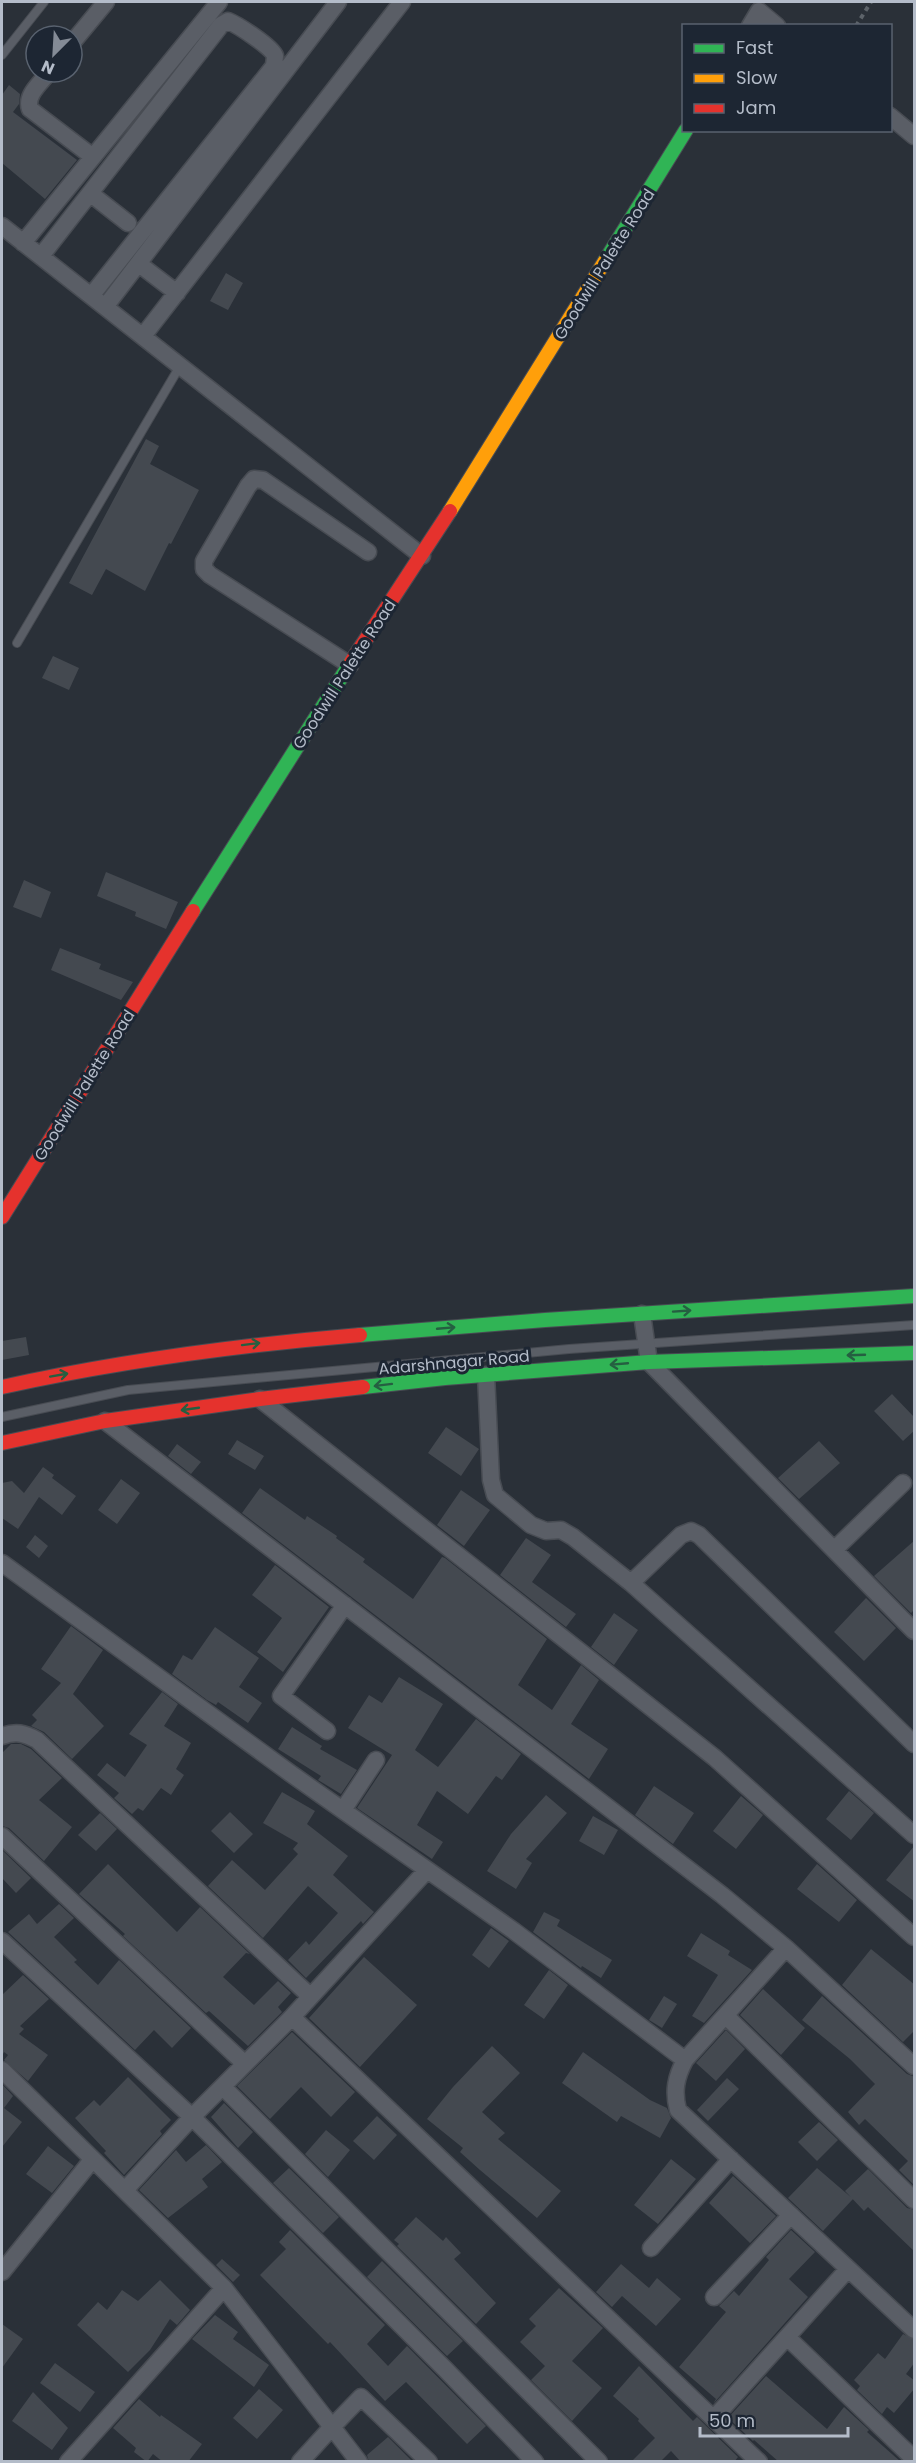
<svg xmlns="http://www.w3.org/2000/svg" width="916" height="2463" font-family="Poppins,sans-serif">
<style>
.building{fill:#444950}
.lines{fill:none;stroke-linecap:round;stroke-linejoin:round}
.lane-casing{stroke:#484c53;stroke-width:10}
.street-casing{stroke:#484c53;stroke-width:19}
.fast-casing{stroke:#484c53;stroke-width:16}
.slow-casing{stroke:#484c53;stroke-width:16}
.jam-casing{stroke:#484c53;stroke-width:16}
.path{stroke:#5d636a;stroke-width:4;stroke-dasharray:4.5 4.5;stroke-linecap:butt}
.lane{stroke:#5a5e66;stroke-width:8}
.street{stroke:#5a5e66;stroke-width:16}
.fast{stroke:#30b455;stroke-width:14}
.slow{stroke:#ff9f0a;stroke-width:14}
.jam{stroke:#e5322d;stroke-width:14}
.oneway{stroke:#255f41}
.labels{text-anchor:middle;stroke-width:6;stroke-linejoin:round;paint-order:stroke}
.street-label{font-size:16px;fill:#b4bcc9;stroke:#1d2633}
</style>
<rect width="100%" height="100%" fill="#2a3038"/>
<path class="building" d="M9 85 20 94 19 104 13 112 77 160 45 199 2 163V95Z
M226 273 243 283 228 310 210 301Z
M146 439 159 446 150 464 199 490 171 544 169 543 145 591 106 569 92 595 69 583Z
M53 656 79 668 69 690 42 678Z
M106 872 178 902 166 929 135 916 136 912 97 896Z
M24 880 51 892 41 918 13 907Z
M60 948 101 964 99 969 133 982 121 1000 51 970Z
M26 1337 29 1355 2 1360V1341Z
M892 1394 915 1418V1430L903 1441 874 1411Z
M446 1427 479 1449 461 1476 428 1453Z
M237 1440 264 1456 255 1470 228 1454Z
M819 1441 840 1463 799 1499 778 1478Z
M177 1444 201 1462 191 1474 168 1456Z
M43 1467 54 1475 52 1478 76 1496 62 1515 39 1497 18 1529 2 1518V1483L12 1481 24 1493Z
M121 1479 140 1493 117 1524 98 1510Z
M260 1488 305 1520 307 1516 337 1536 336 1538 365 1559 363 1562 413 1599 442 1557 445 1558 547 1639 518 1685 552 1710 581 1665 599 1680 571 1724 608 1749 589 1779 242 1513Z
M461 1490 490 1510 464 1546 437 1525Z
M35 1535 48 1546 39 1558 26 1547Z
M526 1538 551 1555 532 1582 576 1614 566 1627 500 1575Z
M915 1540V1609L911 1613 874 1576Z
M275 1565 329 1607 283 1672 257 1652 282 1618 252 1595Z
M866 1598 896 1628 864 1661 834 1632Z
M614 1613 638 1630 614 1665 591 1647Z
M71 1626 103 1650 73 1694 104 1726 72 1759 44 1732 31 1726 37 1720 32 1715 61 1683 41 1669Z
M215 1627 259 1658 239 1687 262 1703 248 1723 218 1702 216 1705 207 1700 172 1674 183 1655 192 1660Z
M399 1677 443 1704 415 1750 438 1767 476 1719 521 1754 502 1780 496 1776 468 1814 437 1791 417 1825 443 1842 432 1859 357 1808 392 1755 348 1728 369 1695 382 1703Z
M162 1692 178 1704 164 1726 191 1743 176 1769 184 1775 171 1795 161 1788 143 1811 138 1808 132 1814 114 1798 119 1793 97 1775 107 1763 125 1777 147 1745 129 1734Z
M292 1727 322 1746 320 1749 357 1770 341 1794 318 1780 321 1776 278 1749Z
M11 1744H21L31 1749 62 1778 39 1800 72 1827 44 1861 9 1828 2 1826V1753Z
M654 1786 694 1813 673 1844 635 1815Z
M849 1791 874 1813 851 1840 826 1819Z
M282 1792 315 1811 307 1824 348 1856 333 1875 374 1912 363 1924 361 1921 306 1978 288 1960 306 1941 309 1945 338 1913 308 1886 263 1938 208 1886 232 1860 265 1890 298 1854 293 1849 298 1843 263 1823Z
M546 1795 567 1813 526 1859 532 1863 516 1889 487 1871 511 1834Z
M741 1796 763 1815 736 1849 713 1831Z
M230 1812 253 1834 234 1853 211 1831Z
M100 1813 117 1829 96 1851 78 1835Z
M593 1816 618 1830 604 1855 579 1841Z
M915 1845V1902L886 1880Z
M2 1850 31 1878 16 1893 2 1878Z
M108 1864 177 1932 200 1907 250 1954 246 1953 223 1977 254 2005 278 1981 291 1993 278 2007 282 2012 248 2046 209 2011 206 2013 123 1936 125 1934 79 1894Z
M817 1864 857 1900 839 1922 797 1889Z
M59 1904 74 1918 54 1937 77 1960 74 1962 98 1985 119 1960 191 2028 172 2048 154 2030 135 2050 8 1932 29 1914 37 1924Z
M544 1912 560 1920 557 1926 612 1960 601 1978 582 1966 581 1968 533 1932Z
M491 1928 509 1941 489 1968 472 1955Z
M701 1933 730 1951 728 1955 752 1970 704 2023 692 2016 718 1975 687 1956Z
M871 1949 915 1985V2030L903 2042 842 1985Z
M364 1957 417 2005 360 2067 309 2018Z
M549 1970 568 1985 544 2019 524 2005Z
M23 1975 49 1999 20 2026 24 2029 19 2034 48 2055 28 2081 4 2060 8 2055 4 2052 2 2056V1995Z
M763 1989 805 2028 781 2055 740 2015Z
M664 1996 677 2004 662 2028 649 2020Z
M822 1996 907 2074 915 2077V2186L899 2170 908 2161 865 2119 859 2125 848 2112 875 2084 850 2059 802 2020Z
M726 2030 745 2049 716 2081 696 2063Z
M292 2032 355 2092 331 2117 301 2087 270 2119 237 2086Z
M492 2046 520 2073 482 2112 505 2133 498 2139 561 2191 537 2218 480 2170 460 2152 463 2148 427 2119 453 2087Z
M583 2052 650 2100 667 2108 671 2118 660 2138 621 2116 617 2122 562 2083Z
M128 2077 171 2120 160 2131 162 2134 124 2175 104 2153 106 2151 75 2118 94 2100 100 2106Z
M727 2078 739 2089 708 2121 697 2110Z
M2 2084 13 2096 4 2108 22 2122 2 2147Z
M224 2103 253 2132 238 2148 211 2117Z
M377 2116 397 2135 374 2160 353 2141Z
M819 2122 838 2140 817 2161 798 2142Z
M326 2130 350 2150 328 2177 305 2154Z
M206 2145 222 2162 202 2179 208 2187 168 2218 139 2190 176 2150 186 2162Z
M48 2146 74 2166 52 2193 26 2174Z
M671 2159 696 2179 658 2224 634 2205Z
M289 2168 339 2217 323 2233 273 2183Z
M817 2168 853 2199 823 2231 788 2198Z
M868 2169 907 2208 915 2210V2252L868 2207 864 2211 845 2191Z
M733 2176 776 2216 750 2243 709 2203Z
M416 2217 443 2241 446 2237 461 2253 454 2259 496 2303 476 2324 397 2246 399 2244 394 2240Z
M290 2230 385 2325 367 2344 388 2366 407 2346 486 2426 467 2444 406 2382 385 2401 330 2342 328 2344 260 2275 286 2249 279 2242Z
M791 2230 815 2252 789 2279 808 2297 713 2404 716 2399 679 2367 726 2312 719 2306 734 2291 739 2296 769 2260 766 2257Z
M222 2259 240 2275 233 2282 216 2265Z
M382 2261 463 2341 447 2356 367 2277Z
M621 2264 649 2288 657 2278 681 2299 656 2326 622 2296 612 2307 596 2292Z
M160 2280 190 2310 177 2325 170 2319 150 2350 128 2372 77 2325 98 2302 107 2310 122 2290 138 2301Z
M559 2288 603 2328 572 2361 602 2388 572 2421 531 2380 545 2366 520 2342 536 2326 529 2319Z
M215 2315 238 2332 233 2339 269 2365 254 2387 192 2339Z
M2 2324 23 2339 2 2368Z
M903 2334 915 2340V2362L906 2374 915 2381V2388L894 2413 887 2407 882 2414 857 2390 860 2386 854 2380 878 2353 885 2359Z
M55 2363 95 2392 80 2412 40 2383Z
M639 2366 693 2421 697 2417 738 2457 734 2462H681L671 2451 660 2462H631L655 2438 638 2421 639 2419 613 2396Z
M766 2376 827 2429 844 2407 869 2430 867 2432 901 2462H779L754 2440 753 2441 728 2418Z
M259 2389 283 2410 257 2439 233 2418Z
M33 2392 68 2428 52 2450 12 2421Z
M139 2399 160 2417 161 2415 202 2444 188 2462H163L153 2454 147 2462 134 2452 136 2448 113 2428Z
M388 2437 413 2462H369L367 2455Z"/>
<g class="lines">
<defs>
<path id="lane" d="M2 55 44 2
M17 643 180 366
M2 1417 128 1390 569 1349 914 1325"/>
<path id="street" d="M750 26 759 11 777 26
M72 43 106 2
M49 72C41 83 25 95 30 109L93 157
M890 116 914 136
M91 194 128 223
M2 226 422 556
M23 243 219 2
M41 256 221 25 228 21C238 25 272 47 275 56 275 58 274 64 274 66L91 296
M139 264 177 293
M105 307 338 2
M143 336 402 2
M350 665 210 575 204 569V561L248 486 254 479 263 480 368 552
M642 1314 649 1362 914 1631
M486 1375 491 1480 495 1495 531 1525 546 1531 561 1530 573 1537 631 1583 681 1535 691 1531 699 1535 914 1744
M260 1399 715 1758 914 1937
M105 1421 722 1895 786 1948 914 2066
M834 1550 903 1483
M2 1563 290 1773 514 1931 685 2060
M631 1583 914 1835
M327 1731 281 1696 345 1605
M2 1736C16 1731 24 1733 37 1740L310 1996
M343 1810 376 1760
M2 1836 245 2064
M2 1941 192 2117 445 2369 535 2462
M786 1948 685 2060C676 2077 673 2091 678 2110L914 2330
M726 2016 914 2200
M292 2017 759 2462
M2 2070 224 2288 332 2427 300 2462
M223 2087 599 2462
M125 2190 192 2117 292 2017 427 1870
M651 2248 731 2159
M2 2272 92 2160
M714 2297 791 2215
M787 2337 914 2459
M714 2418 848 2269
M68 2462 224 2288
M359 2462 332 2427 361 2397 429 2462"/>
<path id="fast" d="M605 261 686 130
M193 911 351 662
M360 1335 545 1320 914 1296
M363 1387 445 1378 649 1362 914 1353"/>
<path id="slow" d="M450 511 605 261"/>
<path id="jam" d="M351 662 450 511
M2 1217 193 911
M2 1387C120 1361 240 1345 360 1335
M2 1443 105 1421 260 1399 363 1387"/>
</defs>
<use href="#lane" class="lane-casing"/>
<use href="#street" class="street-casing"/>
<use href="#fast" class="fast-casing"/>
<use href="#slow" class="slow-casing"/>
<use href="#jam" class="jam-casing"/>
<path class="path" d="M856 26 871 2"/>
<use href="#lane" class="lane"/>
<use href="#street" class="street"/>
<use href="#fast" class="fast"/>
<use href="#slow" class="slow"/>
<use href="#jam" class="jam"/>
</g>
<defs><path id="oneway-shaft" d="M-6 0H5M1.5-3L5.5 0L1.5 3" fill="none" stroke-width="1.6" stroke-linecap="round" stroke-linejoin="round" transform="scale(1.5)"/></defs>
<g class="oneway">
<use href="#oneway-shaft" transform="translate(682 1311) rotate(-4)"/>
<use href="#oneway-shaft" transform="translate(446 1328) rotate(-5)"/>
<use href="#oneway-shaft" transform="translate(251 1344) rotate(-7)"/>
<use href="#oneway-shaft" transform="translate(856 1355) rotate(178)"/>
<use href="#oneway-shaft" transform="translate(619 1364) rotate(175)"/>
<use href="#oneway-shaft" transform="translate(59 1375) rotate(-10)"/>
<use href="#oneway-shaft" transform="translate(383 1385) rotate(173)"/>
<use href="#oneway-shaft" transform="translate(190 1409) rotate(172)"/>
</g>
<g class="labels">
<g class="street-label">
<text transform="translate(604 264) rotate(-58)" y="6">Goodwill Palette Road</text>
<text transform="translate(344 674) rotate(-57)" y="6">Goodwill Palette Road</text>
<text transform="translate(84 1085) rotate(-58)" y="6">Goodwill Palette Road</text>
<text transform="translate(454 1362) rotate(-5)" y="6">Adarshnagar Road</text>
</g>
</g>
<rect width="916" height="2463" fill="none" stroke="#b4bcc9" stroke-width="6"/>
<rect x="682" y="24" width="210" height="108" fill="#1d2633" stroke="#59626f" stroke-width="1.5"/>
<rect x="694" y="44" width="30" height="9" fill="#30b455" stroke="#59626f" stroke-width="1.5"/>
<text x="736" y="54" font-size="18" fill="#b4bcc9">Fast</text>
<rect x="694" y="74" width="30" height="9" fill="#ff9f0a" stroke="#59626f" stroke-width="1.5"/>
<text x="736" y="84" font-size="18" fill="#b4bcc9">Slow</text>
<rect x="694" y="104" width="30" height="9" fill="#e5322d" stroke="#59626f" stroke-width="1.5"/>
<text x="736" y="114" font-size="18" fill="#b4bcc9">Jam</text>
<g transform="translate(54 54) rotate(204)"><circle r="28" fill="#1d2633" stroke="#59626f" stroke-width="1.5"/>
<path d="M0-4.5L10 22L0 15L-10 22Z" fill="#848b96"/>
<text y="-9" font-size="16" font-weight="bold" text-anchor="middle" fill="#b4bcc9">N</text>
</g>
<path d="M700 2427v9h148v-9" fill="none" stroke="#b4bcc9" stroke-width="3"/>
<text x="709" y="2427" font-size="18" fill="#b4bcc9" stroke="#1d2633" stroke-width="4.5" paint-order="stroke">50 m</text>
</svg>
